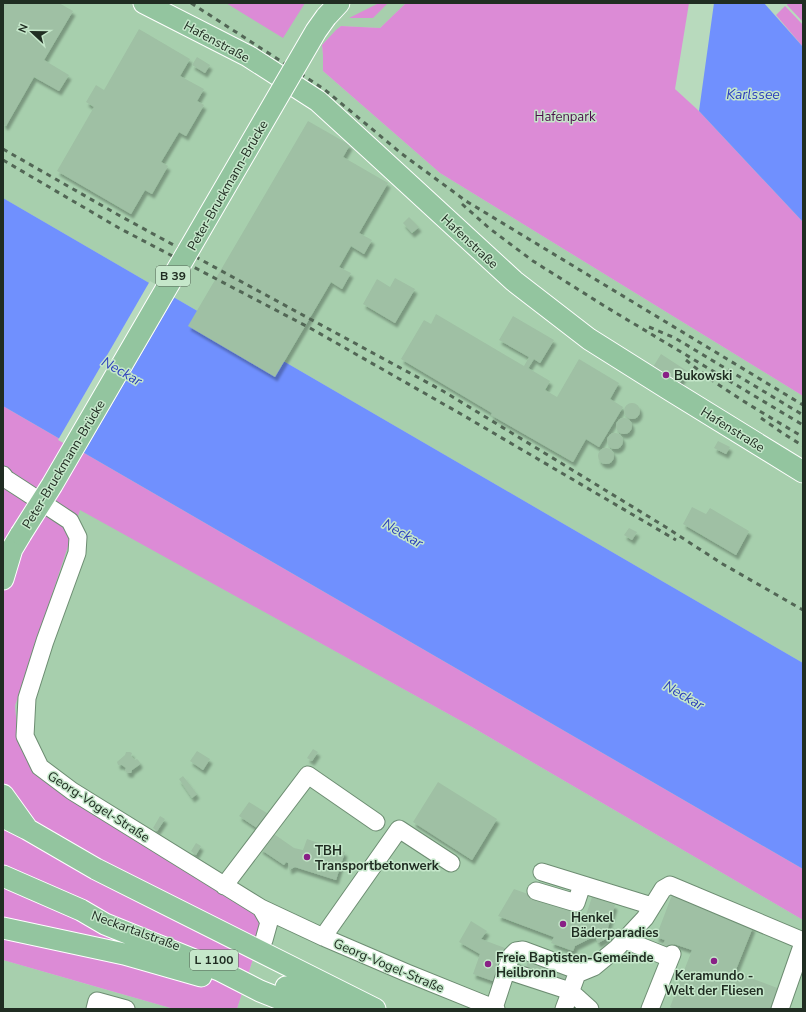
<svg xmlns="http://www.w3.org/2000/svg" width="806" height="1012" font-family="'Nunito Sans',sans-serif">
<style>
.built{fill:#a7cfad}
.green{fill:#dc8bd6}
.water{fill:#7090fe}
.pier{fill:#b8dabd}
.building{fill:#9fc0a4;filter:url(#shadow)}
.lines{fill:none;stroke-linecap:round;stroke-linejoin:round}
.minor-casing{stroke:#6d8d72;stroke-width:19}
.major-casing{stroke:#fff;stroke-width:23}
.minor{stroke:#fff;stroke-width:17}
.major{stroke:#93c59f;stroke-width:21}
.rail{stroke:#526655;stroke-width:3;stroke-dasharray:5 5;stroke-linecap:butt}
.major-bridge-casing{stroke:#fff;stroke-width:23;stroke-linecap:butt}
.major-bridge{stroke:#93c59f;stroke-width:21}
.poi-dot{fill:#892086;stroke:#c5e7ca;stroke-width:1.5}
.labels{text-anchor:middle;stroke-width:3;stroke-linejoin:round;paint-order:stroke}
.shield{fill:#c5e7ca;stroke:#526554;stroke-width:1}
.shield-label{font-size:12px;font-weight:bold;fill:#202d22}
.street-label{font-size:13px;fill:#202d22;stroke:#c5e7ca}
.park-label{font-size:13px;fill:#4c0e4a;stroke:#c5e7ca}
.poi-label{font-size:13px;font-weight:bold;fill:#202d22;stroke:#c5e7ca;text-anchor:start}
.water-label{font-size:14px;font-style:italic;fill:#2c3fbc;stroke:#c5e7ca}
</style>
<defs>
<filter id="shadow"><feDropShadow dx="2.5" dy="4.5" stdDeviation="1" flood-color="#0004"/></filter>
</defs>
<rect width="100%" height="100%" fill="#b8dabd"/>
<path class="built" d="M3 3H406L380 28 341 26 322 45 323 55V71L440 173 803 396V663L3 198Z
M80 509 472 727 803 920V1009H237L263 928 31 769 18 738 15 706Z
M3 960 93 986 174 1009H3Z"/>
<path class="green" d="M226 3H305L283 38Z
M379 3H388L373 18H349Z
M406 3H689L675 89 699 111 803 222V396L440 173 323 71V55L322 45 336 30 341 26 380 28Z
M788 3H803V22L787 5Z
M785 6 803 25V47L776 15Z
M3 406 803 869V920L472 727 80 510 15 706 18 738 31 769 117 828 252 909 259 919 263 928 237 1009H174L3 960Z"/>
<path class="water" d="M714 3H764L803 47V222L699 111Z
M3 198 803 663V869L3 406Z"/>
<path class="pier" d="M150 281 175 296 83 454 58 440Z"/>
<path class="building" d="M3 3H59L73 11 44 60 69 75 59 91 34 77 6 126 3 124Z
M139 29 190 59 180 76 204 89 197 101 204 105 186 136 179 132 161 162 168 166 152 194 145 190 131 214 57 171 94 107 86 102 96 85 104 90Z
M197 57 210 65 205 73 192 65Z
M308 121 350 145 343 157 388 183 359 233 372 240 364 254 351 246 339 267 351 273 342 289 331 282 275 377 188 326Z
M409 217 419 227 412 233 403 223Z
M395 278 415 289 395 323 363 304 377 279 390 287Z
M436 314 524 366 529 357 499 340 513 316 554 340 540 363 534 359 528 368 550 381 545 390 557 397 579 359 619 383 610 399 623 407 599 447 586 439 573 462 491 415 492 413 401 359 424 320 431 324Z
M661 354 687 371 679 384 653 367Z
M624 411a8 8 0 1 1 16 0a8 8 0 1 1-16 0Z
M616 426a8 8 0 1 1 16 0a8 8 0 1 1-16 0Z
M607 441a8 8 0 1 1 16 0a8 8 0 1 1-16 0Z
M718 441 730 447 726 454 714 448Z
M598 456a8 8 0 1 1 16 0a8 8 0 1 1-16 0Z
M692 507 706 514 710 508 749 531 736 555 683 524Z
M629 528 637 532 632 540 624 535Z
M313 749 318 752 312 761 307 758Z
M197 751 210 759 203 770 190 761Z
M126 752H130L132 753 131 756 135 760 137 759 139 761 140 763 139 765 132 770 131 773H127L125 770 126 768 122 765H118L117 762 118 761 125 755Z
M183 776 197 794 192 798 179 779Z
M438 782 497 819 472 860 413 822Z
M249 802 270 815 260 830 239 816Z
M160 816 165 819 157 831 153 828Z
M271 832 294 848 303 850 307 839 345 852 336 880 295 867 289 870 288 863 286 862 284 865 260 849Z
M196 843 201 846 196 855 191 851Z
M514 889 586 915 592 897 615 905 607 931 610 937 598 943 595 936 575 946 573 951 551 943 554 937 498 916Z
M672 895 753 927 735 972 780 989 772 1009H674L670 1007 692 950 674 944 672 949 663 945 665 940 656 937Z
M471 921 487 931 481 939 505 948 493 981 473 974 480 954 459 942Z
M529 958 572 972 568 984 525 970Z"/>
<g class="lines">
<defs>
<path id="minor" d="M3 475 6 479 23 490 70 521 78 537 77 553 45 641 27 698 25 736 40 767 72 791 261 908 323 937 407 973 496 1009
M542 872 652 906
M224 886 308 775 376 822
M536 891 576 903 582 885
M323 937 399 829 451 863
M625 940 670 958
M258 950 264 940 269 922 261 908
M506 970 570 991 590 1009
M577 974 594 967 617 948 645 918 663 889 670 885 803 941
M494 1008 511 956 516 951 523 950 574 969 577 974 564 1009
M95 1009 97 1001 126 1009
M650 1009 672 954
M780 1009 803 943"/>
<path id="major" d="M144 3 248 56 318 101 377 155 514 281 589 339 670 390 803 472
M326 17 339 3
M3 560 12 549 21 534
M3 579 12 549
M3 795 26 827
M3 817 27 829 96 869 375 1009
M3 876 81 910 105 924 219 970 260 991 305 1009
M3 928 124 954 201 976
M286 987 348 1009"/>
</defs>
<use href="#minor" class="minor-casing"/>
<use href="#major" class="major-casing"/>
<use href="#minor" class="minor"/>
<use href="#major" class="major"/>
<path class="rail" d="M191 3 324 89 402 154 466 201 803 405
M3 149 122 217 443 391 664 526 721 563 803 610
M3 160 119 228 310 328 461 414 676 540
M462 204 489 228 533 261 606 307 803 425
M649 327 675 338 803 415
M686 360C722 390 763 413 803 437
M761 418 781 432 803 446"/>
<defs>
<path id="major-bridge" d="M21 534 52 485 316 31 326 17"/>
</defs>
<use href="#major-bridge" class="major-bridge-casing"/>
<use href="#major-bridge" class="major-bridge"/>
</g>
<g class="poi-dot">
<circle cx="666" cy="375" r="4"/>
<circle cx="307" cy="857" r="4"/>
<circle cx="563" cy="924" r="4"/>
<circle cx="714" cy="961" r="4"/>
<circle cx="488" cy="964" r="4"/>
</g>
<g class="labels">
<g class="shield">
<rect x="156" y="266" width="34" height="20" rx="3"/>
<rect x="190" y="950" width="48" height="20" rx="3"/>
</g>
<g class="shield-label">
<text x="173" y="280">B 39</text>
<text x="214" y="964">L 1100</text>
</g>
<g class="street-label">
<text transform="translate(217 41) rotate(28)" y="5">Hafenstraße</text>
<text transform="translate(227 185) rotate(-60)" y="5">Peter-Bruckmann-Brücke</text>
<text transform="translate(470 241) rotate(43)" y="5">Hafenstraße</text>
<text transform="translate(733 429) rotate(32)" y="5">Hafenstraße</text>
<text transform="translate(63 464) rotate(-59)" y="5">Peter-Bruckmann-Brücke</text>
<text transform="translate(99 806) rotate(33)" y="5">Georg-Vogel-Straße</text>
<text transform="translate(136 930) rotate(20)" y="5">Neckartalstraße</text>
<text transform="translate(389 965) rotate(23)" y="5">Georg-Vogel-Straße</text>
</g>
<g class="park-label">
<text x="565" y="121">Hafenpark</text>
</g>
<g class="poi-label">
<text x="674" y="380">Bukowski</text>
<text x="315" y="855">TBH<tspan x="315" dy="15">Transportbetonwerk</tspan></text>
<text x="571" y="922">Henkel<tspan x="571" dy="15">Bäderparadies</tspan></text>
<text x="496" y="962">Freie Baptisten-Gemeinde<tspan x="496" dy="15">Heilbronn</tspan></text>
<text x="714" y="980" text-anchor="middle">Keramundo -<tspan x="714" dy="15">Welt der Fliesen</tspan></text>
</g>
<g class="water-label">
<text x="753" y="99">Karlssee</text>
<text transform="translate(122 371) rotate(30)" y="5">Neckar</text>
<text transform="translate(403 533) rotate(30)" y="5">Neckar</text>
<text transform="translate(684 695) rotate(30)" y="5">Neckar</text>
</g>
</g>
<rect width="806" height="1012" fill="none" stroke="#202d22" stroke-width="8"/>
<g transform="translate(32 32) rotate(292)" stroke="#c5e7ca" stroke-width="3" paint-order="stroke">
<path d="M0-3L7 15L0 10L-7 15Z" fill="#202d22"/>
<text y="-6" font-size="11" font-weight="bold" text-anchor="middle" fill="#202d22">N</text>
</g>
</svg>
